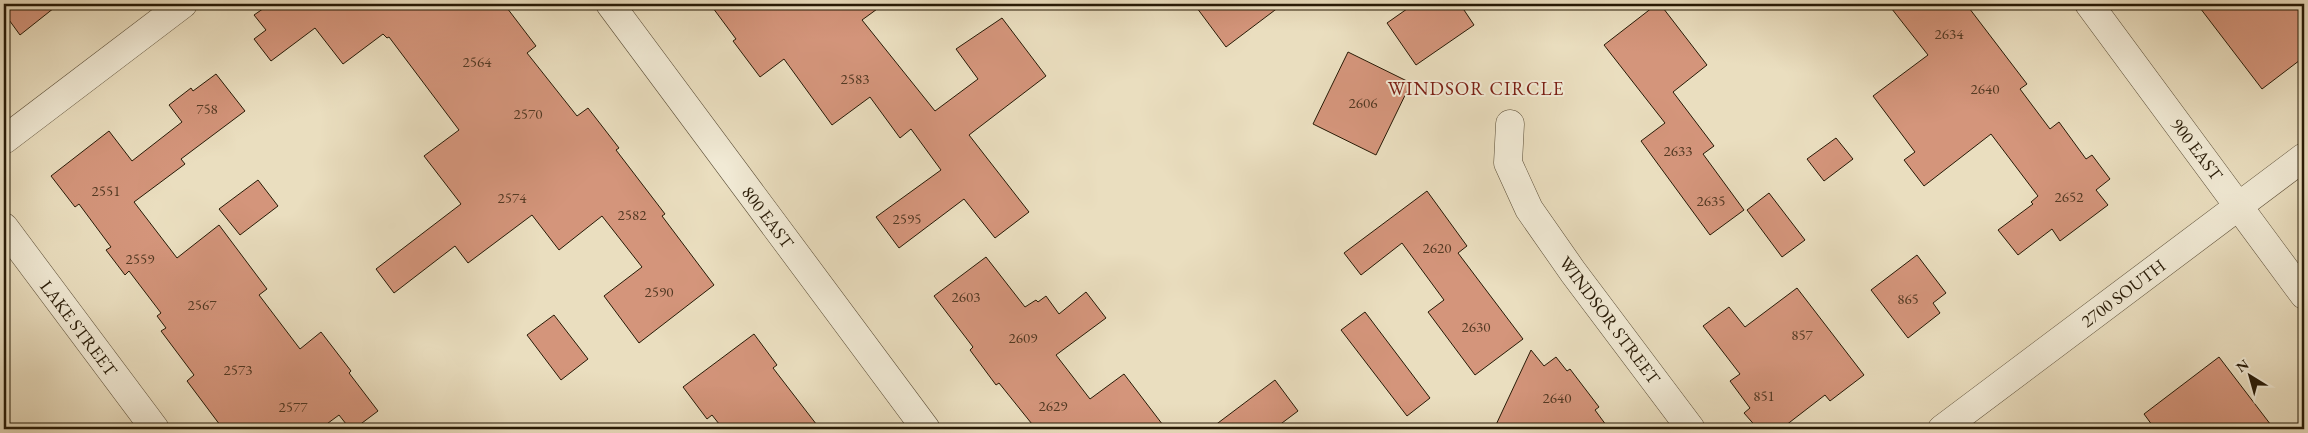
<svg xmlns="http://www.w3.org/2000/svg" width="2308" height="433" font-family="'EB Garamond',serif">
	<rect width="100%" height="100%" fill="#eadebf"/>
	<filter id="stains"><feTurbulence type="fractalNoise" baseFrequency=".004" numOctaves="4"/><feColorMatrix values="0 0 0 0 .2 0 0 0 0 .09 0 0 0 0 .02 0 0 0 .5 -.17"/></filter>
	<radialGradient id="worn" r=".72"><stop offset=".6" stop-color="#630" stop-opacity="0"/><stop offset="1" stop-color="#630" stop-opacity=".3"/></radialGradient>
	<!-- building -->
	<g fill="#d4957b" stroke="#271a06">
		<path d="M4,4H59L20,35L4,13Z"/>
		<path d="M270,4H504L536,46L527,53L577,116L588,108L619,148L616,150L665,214L662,216L714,285L639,343L604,296L642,267L602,216L559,250L532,215L468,263L455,246L394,293L376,269L461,204L424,156L459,130L389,37L387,38L383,34L343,64L315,28L271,61L254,39L266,30L254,15Z"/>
		<path d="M710,4H884L862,20L935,111L978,79L956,49L1002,18L1046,76L969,135L1029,212L995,238L964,199L899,248L876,217L941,170L911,129L900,138L870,97L832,125L784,59L760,77L733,41L736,39Z"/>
		<path d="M1194,4H1283L1226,47Z"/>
		<path d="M1414,4H1460L1474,25L1416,65L1387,23Z"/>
		<path d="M1657,4H1660L1707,65L1673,92L1714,146L1703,154L1744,210L1710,235L1641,141L1665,123L1604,45Z"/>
		<path d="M1888,4H1966L2027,84L2020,89L2050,129L2059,122L2086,159L2092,155L2110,179L2096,190L2108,205L2060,241L2052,229L2018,255L1998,230L2033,204L2031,202L2038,196L1991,134L1924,186L1904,160L1915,152L1873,96L1928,55Z"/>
		<path d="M2197,4H2304V57L2262,89Z"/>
		<path d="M1348,52L1411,83L1376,155L1313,124Z"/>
		<path d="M216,74L245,111L181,159L185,164L134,202L177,258L219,225L267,289L259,295L300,349L321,332L351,371L349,373L378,411L354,429H350L339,415L320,429H223L187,381L194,375L161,331L166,328L157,316L161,313L129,271L125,275L106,250L111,247L79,204L75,207L51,176L109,131L132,161L182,122L169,105L191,88L193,91Z"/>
		<path d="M1836,138L1853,159L1824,181L1807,159Z"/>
		<path d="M258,180L278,206L240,235L219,209Z"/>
		<path d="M1427,191L1467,246L1458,253L1523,339L1475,375L1428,312L1444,300L1402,243L1361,275L1344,253Z"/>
		<path d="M1769,193L1805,240L1782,257L1747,210Z"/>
		<path d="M1917,255L1946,293L1933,303L1940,313L1908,338L1871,290Z"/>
		<path d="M986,257L1025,307L1036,300L1038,302L1046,296L1059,314L1086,292L1106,318L1056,355L1090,399L1124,374L1166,429H1036L999,383L996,385L970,350L973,347L934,296Z"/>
		<path d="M1797,288L1864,375L1830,401L1825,395L1781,429H1758L1744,413L1750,408L1730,381L1740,374L1703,326L1729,307L1745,327Z"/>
		<path d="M1365,312L1430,398L1407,416L1341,330Z"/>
		<path d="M554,315L588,359L561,380L527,335Z"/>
		<path d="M754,334L777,365L773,368L820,429H723L712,415L707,419L683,387Z"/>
		<path d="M1531,350L1544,366L1556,357L1567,371L1570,369L1599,407L1595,410L1609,429H1494Z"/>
		<path d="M2219,357L2274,429H2155L2144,414Z"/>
		<path d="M1275,380L1298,411L1274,429H1210Z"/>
	</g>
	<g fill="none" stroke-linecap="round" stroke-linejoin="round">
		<!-- minor casing -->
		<g stroke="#584b34" stroke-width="29">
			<g id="minor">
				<path d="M610,4L926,429"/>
				<path d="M1510,124L1508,163L1529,209L1573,272L1691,429"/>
				<path d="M4,140L183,4"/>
				<path d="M4,227L155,429"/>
			</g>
		</g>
		<!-- tertiary casing -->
		<g stroke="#584b34" stroke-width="29">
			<g id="tertiary">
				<path d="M2089,4L2304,295"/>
				<path d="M1942,429L2304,157"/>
			</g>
		</g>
		<!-- minor -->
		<use href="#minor" stroke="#f1ead5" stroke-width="28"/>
		<!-- tertiary -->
		<use href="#tertiary" stroke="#f1ead5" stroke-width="28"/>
	</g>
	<g text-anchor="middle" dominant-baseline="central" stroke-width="4" stroke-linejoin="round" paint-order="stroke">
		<!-- number labels -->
		<g font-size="15" fill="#523923">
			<text x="1949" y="33">2634</text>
			<text x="477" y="61">2564</text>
			<text x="855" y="78">2583</text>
			<text x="1985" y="88">2640</text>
			<text x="1363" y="102">2606</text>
			<text x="207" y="108">758</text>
			<text x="528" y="113">2570</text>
			<text x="1678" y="150">2633</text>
			<text x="106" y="190">2551</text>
			<text x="2069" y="196">2652</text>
			<text x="512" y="197">2574</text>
			<text x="1711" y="200">2635</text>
			<text x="632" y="214">2582</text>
			<text x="907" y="218">2595</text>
			<text x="1437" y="247">2620</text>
			<text x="140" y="258">2559</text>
			<text x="659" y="291">2590</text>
			<text x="966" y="296">2603</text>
			<text x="1908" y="298">865</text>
			<text x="202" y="304">2567</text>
			<text x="1476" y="326">2630</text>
			<text x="1802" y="334">857</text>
			<text x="1023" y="337">2609</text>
			<text x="238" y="369">2573</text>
			<text x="1764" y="395">851</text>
			<text x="1557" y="397">2640</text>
			<text x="1053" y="405">2629</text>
			<text x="293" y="406">2577</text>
		</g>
		<!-- street labels -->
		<g font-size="18" fill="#271a06" stroke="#f1ead5">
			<text transform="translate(2197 149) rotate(53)">900 EAST</text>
			<text transform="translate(768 217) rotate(53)">800 EAST</text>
			<text transform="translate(2123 293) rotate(-37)">2700 SOUTH</text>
			<text transform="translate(1610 320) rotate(53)">WINDSOR STREET</text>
			<text transform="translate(79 328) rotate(53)">LAKE STREET</text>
		</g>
		<!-- neighbourhood labels -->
		<g font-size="19" letter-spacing="1" fill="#7a1f14" stroke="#f1ead5">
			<text x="1476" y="88">WINDSOR CIRCLE</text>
		</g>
	</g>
	<!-- margin -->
	<rect width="2308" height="433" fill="none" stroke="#eadebf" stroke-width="20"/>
	<rect x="5" y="5" width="2298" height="423" fill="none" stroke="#271a06" stroke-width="2.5"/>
	<rect x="10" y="10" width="2288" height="413" fill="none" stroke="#271a06"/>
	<!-- north arrow -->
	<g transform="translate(2250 376) rotate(323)" stroke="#f1ead5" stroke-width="4" paint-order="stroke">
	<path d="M0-4L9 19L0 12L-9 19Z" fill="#271a06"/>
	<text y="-8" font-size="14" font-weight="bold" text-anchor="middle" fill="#271a06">N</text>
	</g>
	<rect width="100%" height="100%" filter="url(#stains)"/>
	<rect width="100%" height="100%" fill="url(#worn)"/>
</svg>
